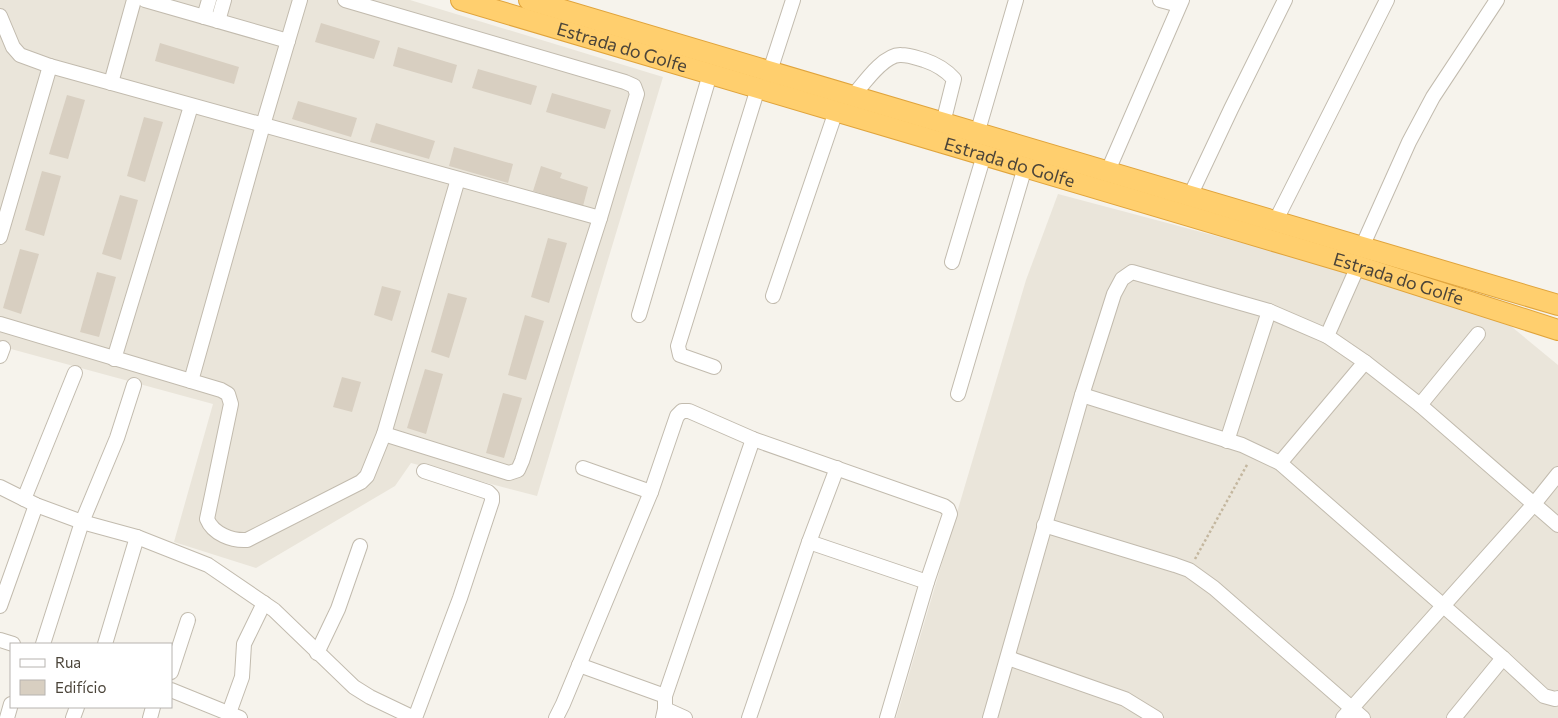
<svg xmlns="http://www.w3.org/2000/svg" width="1558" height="718" viewBox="0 0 1558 718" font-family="Commissioner,sans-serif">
<rect width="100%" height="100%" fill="#f6f3ec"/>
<g fill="#eae5da">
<path d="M0,0h410l253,77 -126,419 -126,-33 -16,23 -139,82 -82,-26 39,-138 -213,-58z"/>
<path d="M1058,194l268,71 175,53 57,47v353h-662l130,-438z"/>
</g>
<g fill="#d8cfc1">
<path d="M321,23l59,18 -6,18 -59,-17z"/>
<path d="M160,43l79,24 -5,17 -79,-23z"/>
<path d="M398,47l59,18 -5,18 -59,-17z"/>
<path d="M478,69l59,17 -6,19 -59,-17z"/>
<path d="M552,93l59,17 -6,19 -59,-17z"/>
<path d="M67,95l18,5 -17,59 -19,-5z"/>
<path d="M298,101l59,17 -6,19 -59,-18z"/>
<path d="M144,117l19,5 -18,60 -18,-6z"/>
<path d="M376,123l59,18 -6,18 -59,-17z"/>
<path d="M454,147l59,17 -5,19 -59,-17z"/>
<path d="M541,166l21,7 -2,5 28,9 -5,19 -50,-15z"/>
<path d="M42,171l19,5 -17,60 -19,-6z"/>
<path d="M120,195l18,5 -17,60 -19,-6z"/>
<path d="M548,238l19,5 -18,60 -18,-6z"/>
<path d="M20,249l19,5 -18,60 -18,-6z"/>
<path d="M97,272l19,5 -17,60 -19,-5z"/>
<path d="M382,286l19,5 -9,30 -18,-6z"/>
<path d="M448,293l19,5 -18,60 -18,-6z"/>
<path d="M525,315l19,6 -18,59 -18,-5z"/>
<path d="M425,369l18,5 -17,60 -19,-6z"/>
<path d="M342,377l19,5 -9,30 -19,-5z"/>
<path d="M503,393l19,5 -18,60 -18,-5z"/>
</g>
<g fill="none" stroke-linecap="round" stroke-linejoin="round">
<g stroke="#c2bbae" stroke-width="16">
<g id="minor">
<path d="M145,0l143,41"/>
<path d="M345,0l280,82 9,4 3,8 -37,124 -78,243 -4,9 -9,3 -125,-39"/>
<path d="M1160,0l19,5"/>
<path d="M0,16l13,31 7,8 30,11 550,152"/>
<path d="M204,17l5,-17"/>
<path d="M218,21l6,-21"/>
<path d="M770,71l23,-71"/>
<path d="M111,83l23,-83"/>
<path d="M854,95c10,-12 30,-41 47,-40 8,0 16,3 23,5 12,4 22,10 30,19l-11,44"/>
<path d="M977,134l39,-134"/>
<path d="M1107,173l75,-173"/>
<path d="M1190,196l41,-87 54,-109"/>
<path d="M1275,222l112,-222"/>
<path d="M0,237l50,-171"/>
<path d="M1362,247l47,-105 24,-45 64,-97"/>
<path d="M952,262l32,-107"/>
<path d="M773,296l63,-185"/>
<path d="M639,315l71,-241"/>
<path d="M0,324l221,66 7,4 3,10 -24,115c6,15 25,22 40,21l114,-58 6,-6 17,-42 74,-255"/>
<path d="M1327,336l31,-70"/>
<path d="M0,356l3,-8"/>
<path d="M114,359l77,-253"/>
<path d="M714,367l-34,-12 -2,-9 80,-258"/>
<path d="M191,381l72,-256 37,-125"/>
<path d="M958,394l67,-227"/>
<path d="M1082,395l160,50 38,18 223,195 41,38 11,3 3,-1"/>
<path d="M1420,405l58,-71"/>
<path d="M1227,441l42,-130"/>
<path d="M1280,463l85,-101"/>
<path d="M583,468l68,24"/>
<path d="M0,487l36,18 46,17 55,15 71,28 66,45 80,77 16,10 44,21"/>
<path d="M24,499l51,-126"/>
<path d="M1044,525l131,40 14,5 25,18 149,130"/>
<path d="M809,542l118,40"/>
<path d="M0,606l36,-101"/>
<path d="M0,640l13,4"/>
<path d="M43,644l39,-122 35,-84 17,-53"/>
<path d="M105,644l32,-107"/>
<path d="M317,653l21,-44 22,-63"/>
<path d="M1008,658l117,41 31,19"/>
<path d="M579,665l86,31"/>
<path d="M171,672l17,-52"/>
<path d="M171,690l69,28"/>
<path d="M665,709l20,9"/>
<path d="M229,713l13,-36 2,-33 20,-41"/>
<path d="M7,718l4,-14"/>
<path d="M73,718l4,-11"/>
<path d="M150,718l3,-11"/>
<path d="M415,718l45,-120 32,-97v-5l-4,-4 -64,-21"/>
<path d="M556,718l7,-14 88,-212 26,-76 5,-5h7l64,28 191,67 4,3 2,5 -23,68 -40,136"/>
<path d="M663,718l2,-9v-13l88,-257"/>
<path d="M749,718l60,-176 28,-74"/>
<path d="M990,718l92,-323 32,-101 8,-15 10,-7 137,39 58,25 38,26 55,43 138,120"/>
<path d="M1343,718l191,-214 24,-30"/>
<path d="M1454,718l49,-60"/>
</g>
</g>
<g stroke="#e0a43c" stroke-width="22">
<g id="highway">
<path id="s1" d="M461,0l897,266 200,64"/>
<path d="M529,0l1029,305"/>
</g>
</g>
<path stroke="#c4b79f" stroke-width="2.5" stroke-dasharray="2.5 2.5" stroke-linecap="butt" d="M1195,559l53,-96"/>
<use href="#minor" stroke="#fff" stroke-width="14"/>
<use href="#highway" stroke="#ffcf6e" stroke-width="20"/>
</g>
<g text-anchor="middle" stroke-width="5" stroke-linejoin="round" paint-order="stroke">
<g font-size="18" fill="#4b4439" stroke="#fff">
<text dy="6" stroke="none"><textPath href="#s1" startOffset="168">Estrada do Golfe</textPath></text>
<text dy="6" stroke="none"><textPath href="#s1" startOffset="572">Estrada do Golfe</textPath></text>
<text dy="6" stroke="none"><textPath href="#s1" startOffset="978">Estrada do Golfe</textPath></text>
</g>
</g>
<rect x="10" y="643" width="162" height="65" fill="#ffffff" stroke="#b7b4b0"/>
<rect x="20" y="659" width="25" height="8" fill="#ffffff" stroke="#b7b4b0"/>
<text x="55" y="668" font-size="15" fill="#4b4439">Rua</text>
<rect x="20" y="680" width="25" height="15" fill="#d8cfc1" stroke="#b7b4b0"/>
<text x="55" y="693" font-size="15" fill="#4b4439">Edifício</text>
</svg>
